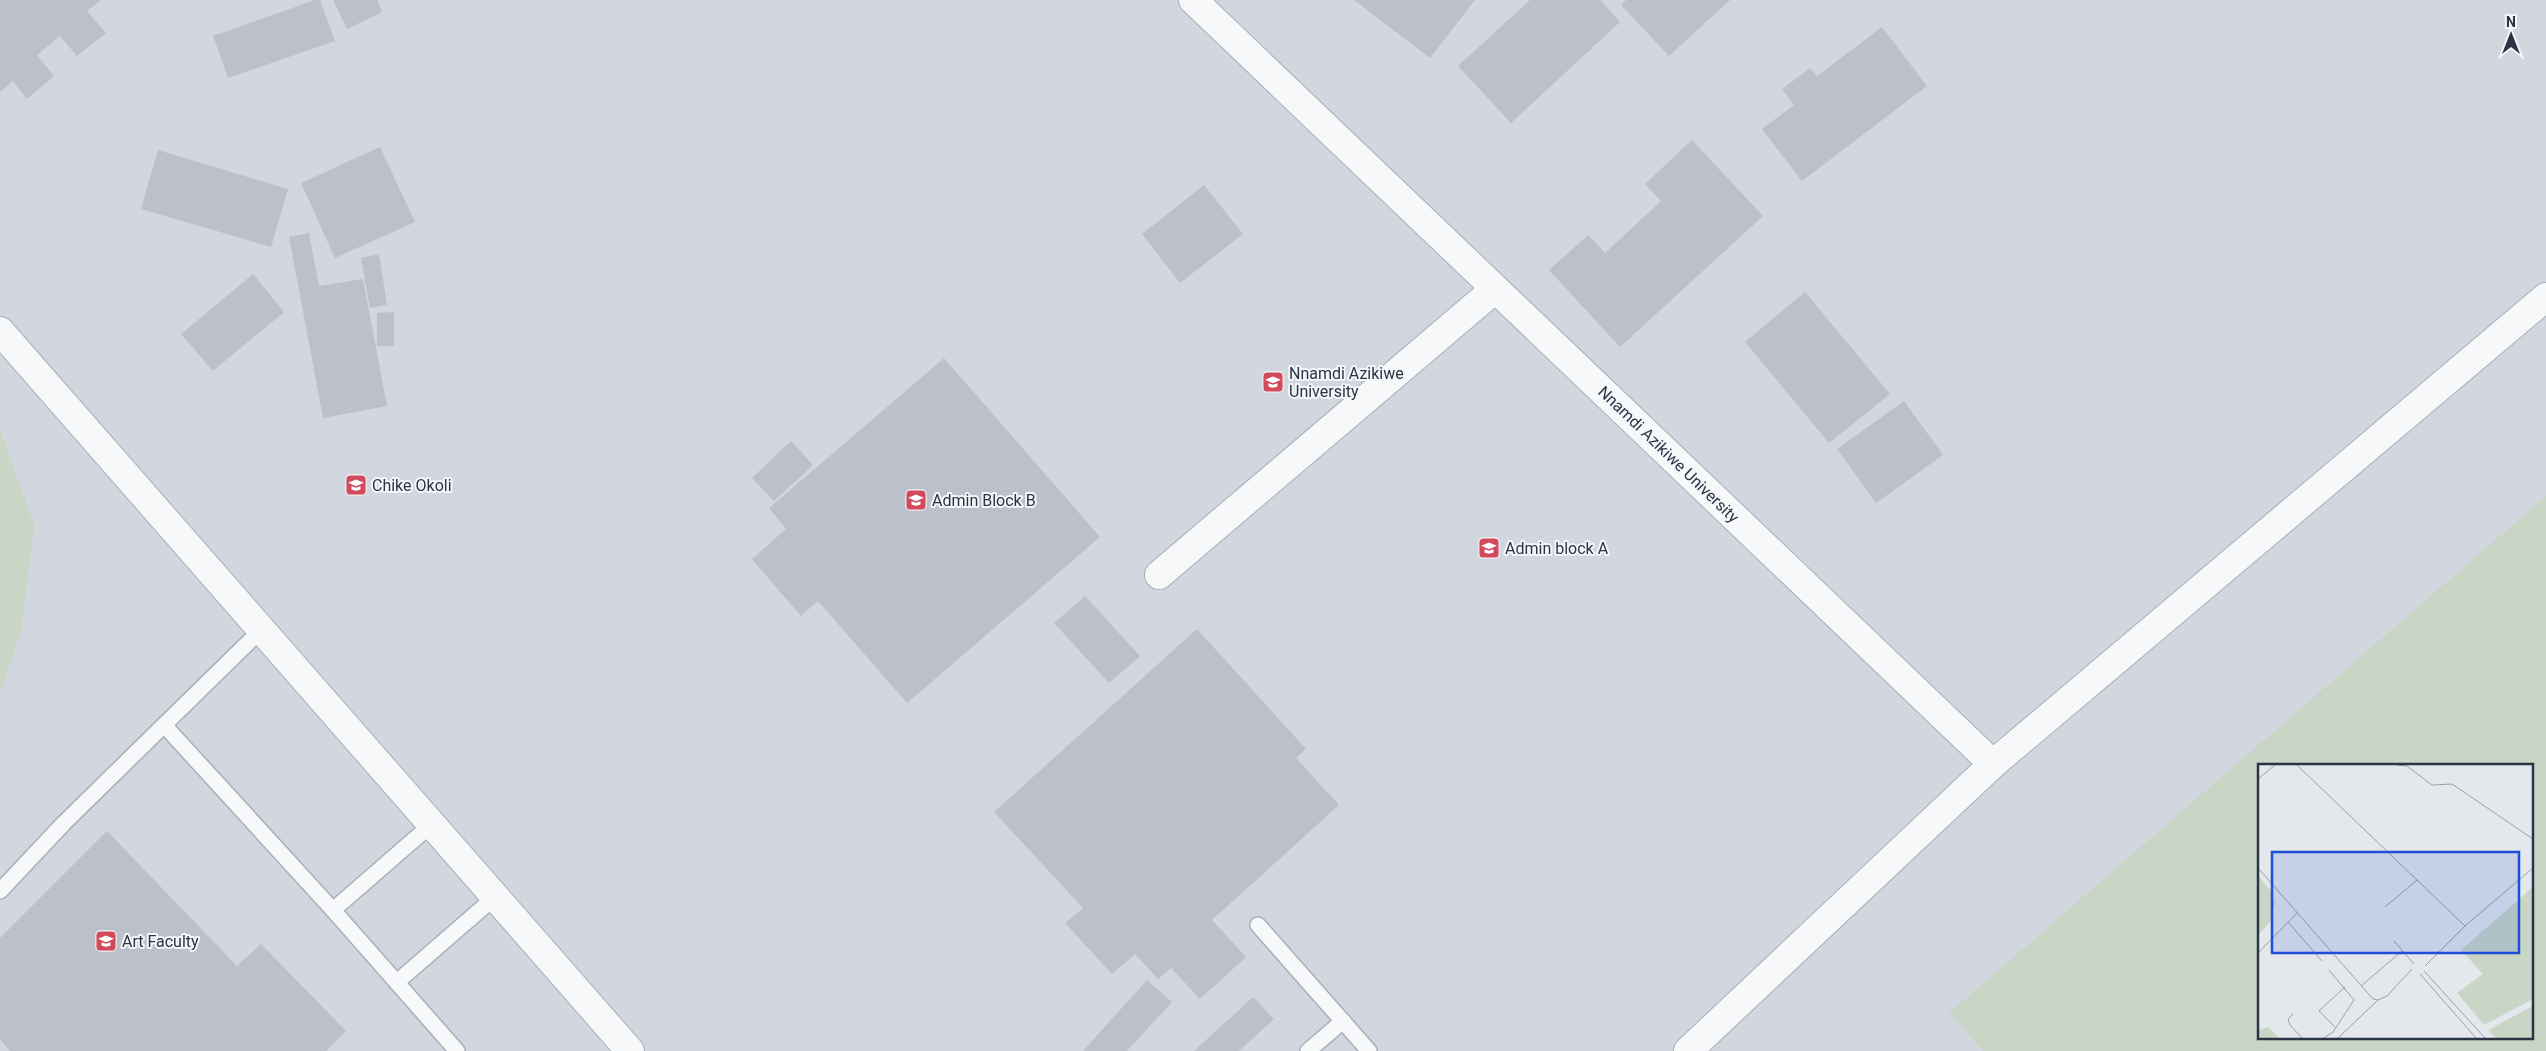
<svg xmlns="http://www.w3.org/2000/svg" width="2546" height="1051" viewBox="0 0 2546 1051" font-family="Roboto,sans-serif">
<rect width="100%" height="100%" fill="#e4e7ec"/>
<path fill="#d2d6de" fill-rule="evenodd" d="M0,0h2546v1051h-2546zM2260,765h272v272h-272z"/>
<g fill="#c9d6c5" fill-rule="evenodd">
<path d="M0,429l34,96 -13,106 -21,63z"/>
<path d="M2546,496v555h-563l-34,-38zM2260,765h272v272h-272z"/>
</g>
<g fill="#bbc0ca">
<path d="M0,0h101l-14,11 19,22 -29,23 -17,-20 -23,19 17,21 -27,23 -14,-18 -13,11z"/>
<path d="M315,0h5l15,41 -107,37 -15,-42z"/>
<path d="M333,0h44l5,12 -35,17z"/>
<path d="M1354,0h121l-45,58z"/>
<path d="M1530,0h70l20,22 -109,101 -53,-57z"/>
<path d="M1626,0h104l-61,56 -48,-51z"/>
<path d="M1882,27l45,59 -125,95 -40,-52 32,-24 -12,-16 28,-21 7,8z"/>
<path d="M1692,140l71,76 -143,131 -71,-77 39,-35 17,18 56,-52 -16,-17z"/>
<path d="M380,147l35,75 -80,36 -34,-75z"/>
<path d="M158,150l130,39 -17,58 -130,-38z"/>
<path d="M1204,185l39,49 -63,49 -38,-49z"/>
<path d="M309,233l10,53 44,-7 24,127 -64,12 -34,-181z"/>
<path d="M379,254l8,51 -17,3 -9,-50z"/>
<path d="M253,274l31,38 -71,59 -32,-37z"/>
<path d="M1805,292l85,102 -61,49 -84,-101z"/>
<path d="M394,312v34h-17v-33z"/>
<path d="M944,358l156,179 -193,166 -89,-102 -17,15 -49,-57 34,-30 -17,-21z"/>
<path d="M1904,401l39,54 -67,48 -39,-54z"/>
<path d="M791,441l22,24 -39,36 -22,-23z"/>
<path d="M1085,596l55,60 -31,27 -55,-60z"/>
<path d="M1197,629l109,120 -10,9 43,47 -127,115 34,37 -46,42 -29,-31 -13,11 -23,-25 -23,20 -47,-51 18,-15 -89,-96z"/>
<path d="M107,831l130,135 24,-22 85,87 -20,20h-316l-10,-12v-101z"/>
<path d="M1147,980l25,22 -45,49h-44z"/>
<path d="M1253,997l21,22 -35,32h-45z"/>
</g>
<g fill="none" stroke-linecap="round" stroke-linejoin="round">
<g stroke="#a9aeb7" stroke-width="18">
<g id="service">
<path d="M164,725l169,185 124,141"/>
<path d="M0,891l64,-68 198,-194"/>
<path d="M333,910l99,-86"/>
<path d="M1258,925l111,126"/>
<path d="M397,982l98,-85"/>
<path d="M1308,1051l35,-30"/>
</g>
</g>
<g stroke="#a9aeb7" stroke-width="30">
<g id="minor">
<path d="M1193,0l800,764"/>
<path d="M0,331l630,720"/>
<path d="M1159,575l336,-286"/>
<path d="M1688,1051l305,-287 553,-467"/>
</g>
</g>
<use href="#service" stroke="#f7f8fa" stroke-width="15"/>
<use href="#minor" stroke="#f7f8fa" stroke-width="28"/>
</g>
<defs>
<g id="university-square" transform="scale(1.125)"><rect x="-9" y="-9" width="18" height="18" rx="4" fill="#d1495b" stroke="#f4f6f9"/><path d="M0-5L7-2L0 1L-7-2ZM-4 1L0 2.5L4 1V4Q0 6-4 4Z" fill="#fff"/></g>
</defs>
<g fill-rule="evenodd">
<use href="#university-square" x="1273" y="382"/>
<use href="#university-square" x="356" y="485"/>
<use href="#university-square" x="916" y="500"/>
<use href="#university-square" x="1489" y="548"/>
<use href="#university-square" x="106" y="941"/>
</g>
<g text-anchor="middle" stroke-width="4" stroke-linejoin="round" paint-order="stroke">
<g font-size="16" fill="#2b3445" stroke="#f4f6f9" text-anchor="start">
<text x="1289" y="379">Nnamdi Azikiwe<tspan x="1289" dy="18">University</tspan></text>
<text x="372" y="491">Chike Okoli</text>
<text x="932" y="506">Admin Block B</text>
<text x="1505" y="554">Admin block A</text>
<text x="122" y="947">Art Faculty</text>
</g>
<g font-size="16" fill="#2b3445" stroke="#f4f6f9">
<text transform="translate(1669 454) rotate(44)" y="6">Nnamdi Azikiwe University</text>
</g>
</g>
<g transform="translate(2258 764)">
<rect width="275" height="275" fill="#e4e7ec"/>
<path d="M0,111l13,16 4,11 -4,19 -13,14zM275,123v112l-49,26 -27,-32 26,-19 -22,-24zM275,242v32h-37l-8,-8zM10,263l11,11h-21v-8z" fill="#c9d6c5"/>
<path fill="none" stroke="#9a9fa9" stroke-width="1" d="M39,1l168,161M139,1l10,1 25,19 20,-1 81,55M0,15l17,-14M0,104l115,131 5,1 9,-4 25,-27M127,143l32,-27M30,158l34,39M136,177l20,23M0,189l39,-40M167,202l40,-40 68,-58M166,207l61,67M162,210l56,64M103,222l41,-35M35,250l-5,5 2,6 12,13M77,263l-16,-16 26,-24M66,274l9,-6 21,-32 -25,-30M80,274l40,-38"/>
<path fill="#1d4ed8" fill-opacity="0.15" stroke="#1d4ed8" stroke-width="2.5" d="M14,88h247v101h-247z"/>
<rect width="275" height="275" fill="none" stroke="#2b3445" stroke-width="2.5"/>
</g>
<g transform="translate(2511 35)" stroke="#f4f6f9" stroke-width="4" paint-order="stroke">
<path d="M0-4L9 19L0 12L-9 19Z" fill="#2b3445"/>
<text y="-8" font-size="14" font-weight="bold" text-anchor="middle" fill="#2b3445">N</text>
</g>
</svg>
